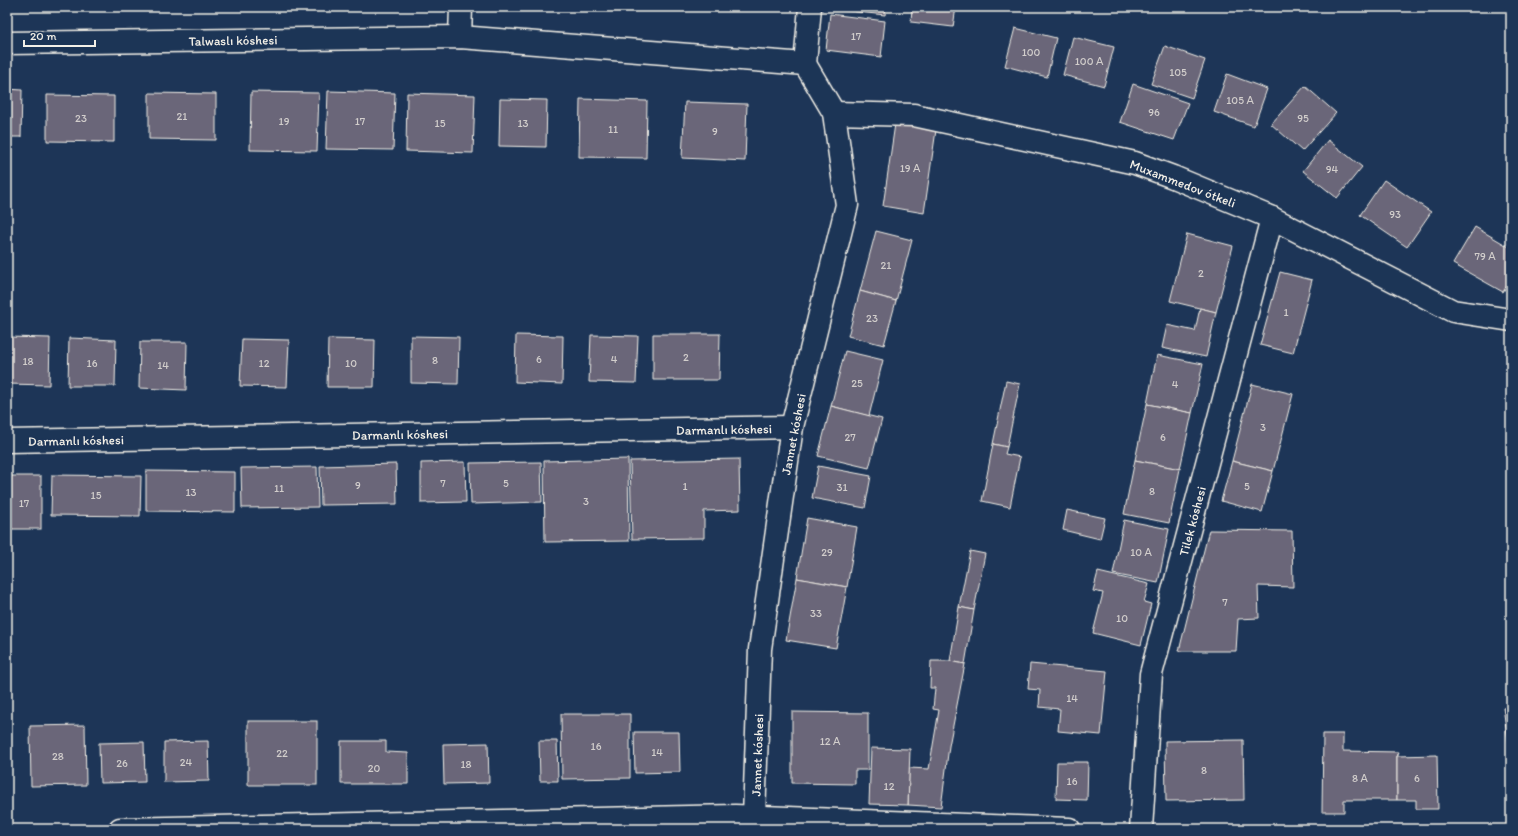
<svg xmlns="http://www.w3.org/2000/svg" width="1518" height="836" viewBox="0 0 1518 836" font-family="Itim,sans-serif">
<rect width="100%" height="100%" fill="#1d3557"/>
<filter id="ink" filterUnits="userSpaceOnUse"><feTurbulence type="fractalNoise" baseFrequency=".025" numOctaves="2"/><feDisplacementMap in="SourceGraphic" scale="8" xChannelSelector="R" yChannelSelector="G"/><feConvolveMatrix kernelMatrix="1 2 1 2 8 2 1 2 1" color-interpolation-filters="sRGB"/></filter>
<g filter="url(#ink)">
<g fill="#6b6679" stroke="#f4f1e8">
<path d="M831,7h55l-1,8 -54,-6z"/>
<path d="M912,7h44l-3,20 -42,-5z"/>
<path d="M830,14l55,7 -4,36 -55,-7z"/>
<path d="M1015,28l41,10 -9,39 -42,-11z"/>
<path d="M1073,37l41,10 -10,39 -41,-11z"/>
<path d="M1165,46l40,14 -13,38 -41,-14z"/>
<path d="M1227,74l40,15 -13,37 -40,-14z"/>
<path d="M1133,84l55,19 -14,37 -54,-18z"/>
<path d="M1305,86l31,27 -34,38 -31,-27z"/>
<path d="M7,89l15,1 -1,47h-14z"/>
<path d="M328,91l67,2 -2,57 -67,-1z"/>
<path d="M251,92l68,1 -2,58 -67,-1z"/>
<path d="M149,93l67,1v46l-67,-1z"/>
<path d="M407,93l68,2 -2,58 -67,-2z"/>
<path d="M47,95l67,1v46l-67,-1z"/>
<path d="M500,99l47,1 -1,47 -47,-1z"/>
<path d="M580,99l67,2 -1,57 -67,-1z"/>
<path d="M685,102l62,2 -2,57 -63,-3z"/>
<path d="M895,124l41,6 -12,83 -41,-7z"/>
<path d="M1328,140l34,27 -25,31 -34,-27z"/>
<path d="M1384,180l47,32 -24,35 -47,-32z"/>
<path d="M1475,227l36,21v31l-8,13 -50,-28z"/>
<path d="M876,231l36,9 -16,61 -36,-10z"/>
<path d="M1187,234l46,12 -17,66 -46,-11z"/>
<path d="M1280,272l32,8 -19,73 -33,-8z"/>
<path d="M860,291l36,10 -12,44 -36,-9z"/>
<path d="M1200,308l16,4 -10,45 -44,-9 5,-23 28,6z"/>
<path d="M653,334h67l-1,46h-66z"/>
<path d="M516,335l47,1 -1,48 -47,-2z"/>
<path d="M591,335l47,1 -2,47 -47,-1z"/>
<path d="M411,336l48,1 -1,47 -47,-1z"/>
<path d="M7,337l43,1 -1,47 -42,-1z"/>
<path d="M69,338l47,2 -1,46h-47z"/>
<path d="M242,339l47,1 -2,47 -47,-1z"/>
<path d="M328,339l47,1 -1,47h-47z"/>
<path d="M140,342h47l-1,48 -47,-2z"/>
<path d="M845,351l38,9 -14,56 -38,-10z"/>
<path d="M1157,355l46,9 -11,49 -45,-9z"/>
<path d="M1006,381l14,3 -13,63 -14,-3z"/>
<path d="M1252,384l41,10 -20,77 -41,-10z"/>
<path d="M1147,404l45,9 -12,56 -45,-9z"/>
<path d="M831,406l51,13 -13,49 -51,-12z"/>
<path d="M993,444l14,3 -2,7 15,3 -10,50 -28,-6z"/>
<path d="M628,459l1,82 -84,1 -1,-81z"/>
<path d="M739,459l1,51 -36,1v27l-72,1 -2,-78z"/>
<path d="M1135,460l45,9 -11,54 -45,-9z"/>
<path d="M1232,461l41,10 -11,41 -41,-11z"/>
<path d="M465,462l1,40 -45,1v-40z"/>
<path d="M541,462l1,40 -71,2 -1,-41z"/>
<path d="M396,464l1,40 -76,1 -1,-39z"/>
<path d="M818,466l53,10 -6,32 -53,-10z"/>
<path d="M317,467l1,40 -76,1 -1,-40z"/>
<path d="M146,471l89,1v40l-89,-1z"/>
<path d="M52,475l89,1 -1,40 -89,-1z"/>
<rect x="7" y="476" width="34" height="53"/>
<path d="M1067,510l38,8 -5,21 -37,-9z"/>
<path d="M807,518l50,9 -10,60 -50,-9z"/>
<path d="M1124,520l45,9 -11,54 -45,-9z"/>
<path d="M1209,530l83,1 1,56 -35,-1 1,32 -21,1 -2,32h-57z"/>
<path d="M970,551l15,3 -11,56 -15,-3z"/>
<path d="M1098,572l51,12 -5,18 7,2 -10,41 -48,-12 10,-40 -10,-2z"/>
<path d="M797,578l50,9 -11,61 -50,-8z"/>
<path d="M959,607l15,3 -9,54 -15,-3z"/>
<path d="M931,661h19l15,3 -16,82 -8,61 -33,-2 1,-37 20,1 10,-59 -6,-1 2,-21h-5z"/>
<path d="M1030,664l77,7 -6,64 -43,-4 2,-22 -21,-2 1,-17 -12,-1z"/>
<path d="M1511,707v52l-8,-51z"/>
<path d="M792,712l76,1v57h-13v14l-63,-1z"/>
<path d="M561,714h69v64l-68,1z"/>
<rect x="248" y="721" width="69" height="64"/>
<path d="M85,725l1,60 -55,1 -1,-60z"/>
<path d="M634,732h45l1,40 -45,1z"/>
<path d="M1323,734h20v17l56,1 -2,4v44h-53v12h-22z"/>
<path d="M1243,740l1,60 -78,1 -1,-60z"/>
<path d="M208,741l1,40 -45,1v-40z"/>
<path d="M341,741h45v11l22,1v31h-67z"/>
<path d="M539,741h18l1,40h-18z"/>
<path d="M144,742l1,40 -45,1 -1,-40z"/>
<path d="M488,743l1,40 -45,1 -1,-40z"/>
<path d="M871,748l39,1 -2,56 -39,-1z"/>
<path d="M1437,755l1,54h-22v-9h-19v-44z"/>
<path d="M1057,762h31l-1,38 -31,-1z"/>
</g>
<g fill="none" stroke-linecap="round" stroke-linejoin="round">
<g stroke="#f4f1e8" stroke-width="25">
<g id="street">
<path d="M460,37l1,-30"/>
<path d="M7,43l453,-6 345,27"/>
<path d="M805,64l5,-57"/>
<path d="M834,113l80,2 221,48 38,14 99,41 181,93 58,9"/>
<path d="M7,441l785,-14"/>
<path d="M754,817l6,-168 32,-222 55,-222 -13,-92 -29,-49"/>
<path d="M120,829l615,-13 334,13"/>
<path d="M1141,829l10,-155 121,-456"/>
</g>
</g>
<use href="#street" stroke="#1d3557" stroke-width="22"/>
</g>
</g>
<g text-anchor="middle" stroke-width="3.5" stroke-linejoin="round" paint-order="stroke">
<g font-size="11" fill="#d2cecc">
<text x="856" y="40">17</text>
<text x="1031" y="56">100</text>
<text x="1089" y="65">100 А</text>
<text x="1178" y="76">105</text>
<text x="1240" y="104">105 А</text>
<text x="1154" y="116">96</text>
<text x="182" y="120">21</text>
<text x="81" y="122">23</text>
<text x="1303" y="122">95</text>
<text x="284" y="125">19</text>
<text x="360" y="125">17</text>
<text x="440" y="127">15</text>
<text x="523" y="127">13</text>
<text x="613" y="133">11</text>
<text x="715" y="135">9</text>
<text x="910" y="172">19 А</text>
<text x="1332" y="173">94</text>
<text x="1395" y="218">93</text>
<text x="1485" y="260">79 А</text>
<text x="886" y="269">21</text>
<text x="1201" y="277">2</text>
<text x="1286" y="316">1</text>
<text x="872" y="322">23</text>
<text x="686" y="361">2</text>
<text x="539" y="363">6</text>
<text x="614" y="363">4</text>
<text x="435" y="364">8</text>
<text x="28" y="365">18</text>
<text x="92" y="367">16</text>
<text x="264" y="367">12</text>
<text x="351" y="367">10</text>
<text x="163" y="369">14</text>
<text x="857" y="387">25</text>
<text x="1175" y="388">4</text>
<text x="1263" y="431">3</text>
<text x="850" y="441">27</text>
<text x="1163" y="441">6</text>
<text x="443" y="487">7</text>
<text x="506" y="487">5</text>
<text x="358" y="489">9</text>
<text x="685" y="490">1</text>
<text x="1247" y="490">5</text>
<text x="842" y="491">31</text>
<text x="279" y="492">11</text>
<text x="1152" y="495">8</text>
<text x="191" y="496">13</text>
<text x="96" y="499">15</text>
<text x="586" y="505">3</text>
<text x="24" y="507">17</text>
<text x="827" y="556">29</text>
<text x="1141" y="556">10 А</text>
<text x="1225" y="606">7</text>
<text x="816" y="617">33</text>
<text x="1122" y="622">10</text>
<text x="1072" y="702">14</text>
<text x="830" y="745">12 А</text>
<text x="596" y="750">16</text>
<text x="657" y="756">14</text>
<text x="282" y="757">22</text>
<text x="58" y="760">28</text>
<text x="186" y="766">24</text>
<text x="122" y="767">26</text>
<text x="466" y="768">18</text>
<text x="374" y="772">20</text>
<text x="1204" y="774">8</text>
<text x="1360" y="782">8 А</text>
<text x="1417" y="782">6</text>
<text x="1072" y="785">16</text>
<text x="889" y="790">12</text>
</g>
<g font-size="13" fill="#f4f1e8" stroke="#1d3557">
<text transform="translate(233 40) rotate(-1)" y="5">Talwaslı kóshesi</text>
<text transform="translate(1183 183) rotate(21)" y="5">Muxammedov ótkeli</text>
<text transform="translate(724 429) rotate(-1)" y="5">Darmanlı kóshesi</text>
<text transform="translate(400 434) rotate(-1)" y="5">Darmanlı kóshesi</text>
<text transform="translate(793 434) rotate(-79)" y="5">Jannet kóshesi</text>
<text transform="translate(76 440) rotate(-1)" y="5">Darmanlı kóshesi</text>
<text transform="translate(1192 521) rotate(-75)" y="5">Tilek kóshesi</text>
<text transform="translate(757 755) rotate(-88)" y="5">Jannet kóshesi</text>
</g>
</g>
<rect width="1518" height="836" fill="none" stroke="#1d3557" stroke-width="24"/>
<rect x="12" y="12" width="1494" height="812" fill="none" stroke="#f4f1e8" stroke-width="1.5" filter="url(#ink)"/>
<path d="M24 40v6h71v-6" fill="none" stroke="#f4f1e8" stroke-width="2"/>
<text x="30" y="40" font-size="12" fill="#f4f1e8" stroke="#1d3557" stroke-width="3" paint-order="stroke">20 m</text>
</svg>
